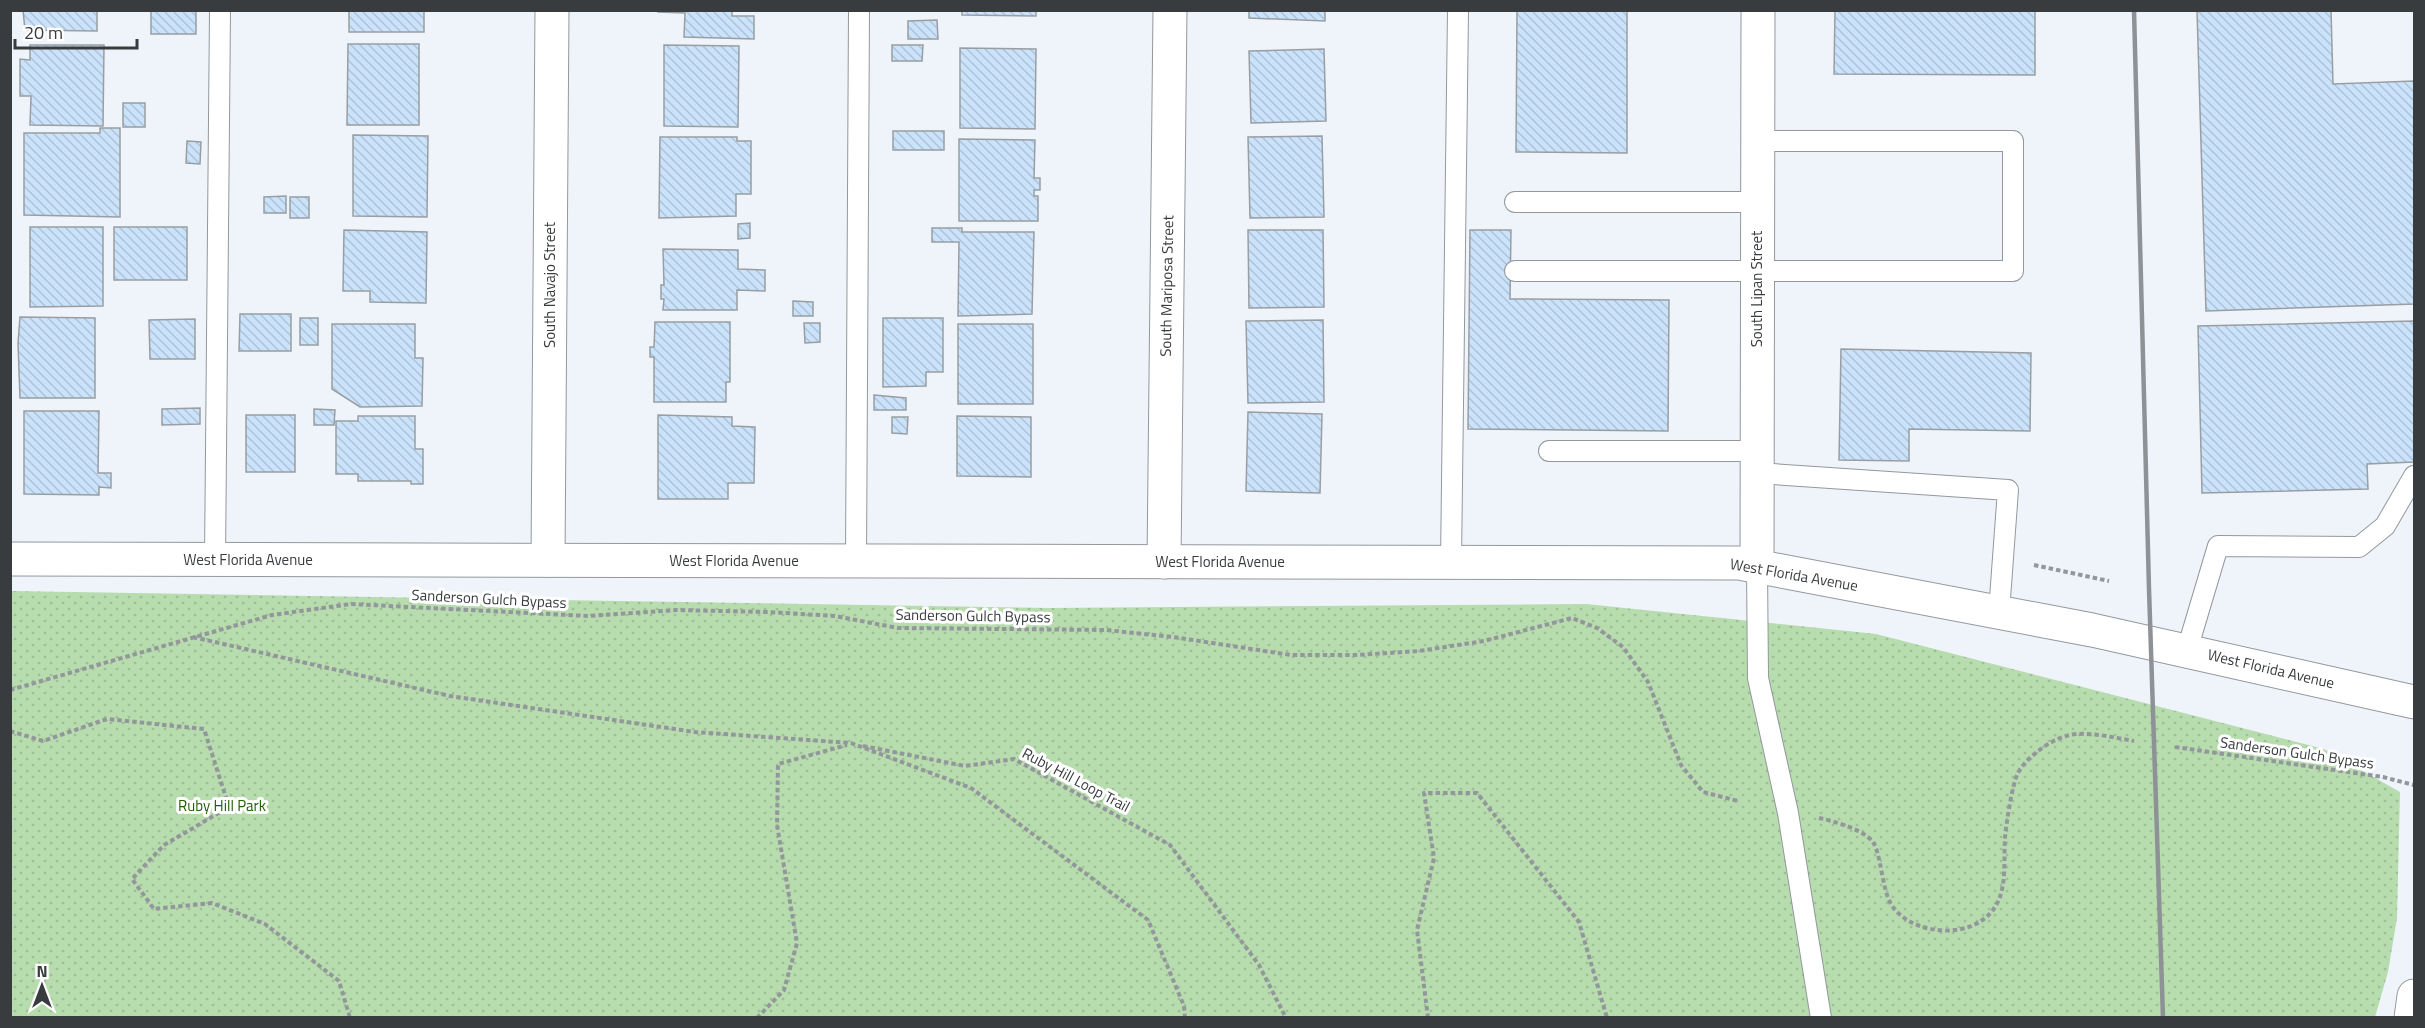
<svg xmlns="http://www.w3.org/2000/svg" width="2425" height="1028" viewBox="0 0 2425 1028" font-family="'Titillium Web',sans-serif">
<defs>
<pattern id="park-dots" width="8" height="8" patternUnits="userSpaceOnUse" patternTransform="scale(1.5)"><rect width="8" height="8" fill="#b7dcae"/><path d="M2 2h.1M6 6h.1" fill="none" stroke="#9ebe97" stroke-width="1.8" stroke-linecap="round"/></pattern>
<pattern id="building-back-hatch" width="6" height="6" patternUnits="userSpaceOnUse" patternTransform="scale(1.5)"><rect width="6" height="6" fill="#cae2fa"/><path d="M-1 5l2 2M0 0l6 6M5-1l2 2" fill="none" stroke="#aec3d7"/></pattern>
</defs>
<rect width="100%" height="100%" fill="#eff4fa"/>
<path fill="url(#park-dots)" d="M11,591l1038,17 537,-4 290,30 448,115 76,43 -3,126 -9,54 -13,45 -2364,1z"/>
<g fill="url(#building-back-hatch)" stroke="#989ea3" stroke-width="1.5">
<path d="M23,10h74v21l-72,-1z"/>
<rect x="151" y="10" width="45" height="24"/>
<rect x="349" y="10" width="75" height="22"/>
<path d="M658,10h74v6h22v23l-70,-2 1,-24 -27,-1z"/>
<path d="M962,10h74v6l-74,-1z"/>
<path d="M1249,10h76v11l-76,-3z"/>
<path d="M1517,10h110v143l-111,-1z"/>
<path d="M1835,10h200v65l-201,-1z"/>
<path d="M2197,10h134l2,74 81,-3v223l-208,7z"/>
<path d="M937,20l1,19h-30v-18z"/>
<path d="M348,44h71v81h-72z"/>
<path d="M30,45h74l-1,81 -73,-1 1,-29h-11v-37l10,1z"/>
<path d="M664,45l75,1 -1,81 -74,-1z"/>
<path d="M892,45h31l-1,16h-30z"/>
<path d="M960,48l76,1 -1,80 -75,-1z"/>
<path d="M1324,49l2,72 -75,2 -2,-72z"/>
<rect x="123" y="103" width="22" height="24"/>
<path d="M100,128h20v89l-96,-2v-82h76z"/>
<rect x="893" y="131" width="51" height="19"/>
<path d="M353,135l75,1 -1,81 -74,-1z"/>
<path d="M1322,136l2,81 -74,1 -2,-81z"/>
<path d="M660,137h77v4h14v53h-15v22l-77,2z"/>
<path d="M959,139l76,1 -1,38h6v12h-6v6h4v25h-79z"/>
<path d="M187,141l14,1 -1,22 -14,-1z"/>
<path d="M286,196v17h-22v-16z"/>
<rect x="290" y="197" width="19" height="21"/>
<path d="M750,223v15l-12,1v-15z"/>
<path d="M30,227h73v79l-73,1z"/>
<rect x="114" y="227" width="73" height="53"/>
<path d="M932,228h30v4h72l-2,82 -74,2 1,-74h-27z"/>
<path d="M344,230l83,2 -1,71 -56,-1v-11h-27z"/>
<path d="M1248,230h75l1,77 -75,1z"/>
<path d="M1470,230h41l-1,69 159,1 -1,131 -200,-2z"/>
<path d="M663,249l75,1v19l27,1v21l-28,-1v20h-74l1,-11h-3v-14h3z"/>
<path d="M793,301l20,1v14h-20z"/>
<path d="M240,314h51v37h-52z"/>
<path d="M20,317l75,1v80h-75l-2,-55z"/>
<rect x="300" y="318" width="18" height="27"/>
<path d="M883,318h60v54h-17v14l-43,1z"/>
<path d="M195,319v40h-45l-1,-39z"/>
<path d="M1323,320l1,82 -76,1 -2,-82z"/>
<path d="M2414,321v141l-47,2 1,25 -166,4 -4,-167z"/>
<path d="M655,322h75v60h-4v20h-72v-45h-4v-10h4z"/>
<path d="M804,323h16v19l-15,1z"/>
<path d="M332,324h83v34h8l-1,48 -62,1 -28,-18z"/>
<rect x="958" y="324" width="75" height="80"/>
<path d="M1841,349l190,4 -1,78 -121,-2v32l-70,-1z"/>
<path d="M874,395l32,3v12h-32z"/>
<path d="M200,408v16l-38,1v-16z"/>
<path d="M314,409l21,1 -1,15h-20z"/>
<path d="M24,411h75l-1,62h13v15l-12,-1v8l-75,-1z"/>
<path d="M1248,412l74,2 -2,79 -74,-2z"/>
<rect x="246" y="415" width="49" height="57"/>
<path d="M658,415l74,2v9l23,1 -1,56h-26v16h-70z"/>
<path d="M358,416h57v33h8v35h-12v-3h-53v-7h-22v-53h22z"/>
<path d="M957,416l74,1v60l-74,-1z"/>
<path d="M892,417h16l-1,17 -15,-1z"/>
</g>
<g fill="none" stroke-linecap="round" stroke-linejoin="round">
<g stroke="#93989d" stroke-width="22">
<g id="service">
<path d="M1515,202h242"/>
<path d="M1515,271h498v-130h-256"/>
<path d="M1549,451h208"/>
<path d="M1757,473l251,17 -9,122"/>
<path d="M215,560l5,-550"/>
<path d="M856,561l3,-551"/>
<path d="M1451,562l7,-552"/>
<path d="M1757,568l1,110 30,135 33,205"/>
<path d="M2187,650l31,-104 141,1 26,-21 29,-50"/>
</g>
</g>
<g stroke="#93989d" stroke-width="35">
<g id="minor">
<path d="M548,560l4,-550"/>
<path d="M1164,562l6,-552"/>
</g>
</g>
<g stroke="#93989d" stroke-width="35">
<g id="tertiary">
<path d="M10,559l1729,4 353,67 322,72"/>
<path d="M1757,568l1,-558"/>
<path d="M2411,1018l3,-22"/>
</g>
</g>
<g stroke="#93979b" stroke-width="4" stroke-dasharray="4.5 3" stroke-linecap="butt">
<path d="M2034,565l75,16"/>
<path d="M193,637l257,59 245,36 156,11 120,45 177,132 36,86 1,12"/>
<path d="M10,690l262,-75 79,-11 237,12 88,-6 92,2 67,4 63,12 208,2 67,7 118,18h67l61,-4 65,-10 88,-23 25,10 26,19 25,35 33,83 22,27 35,9"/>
<path d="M10,731l33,10 64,-22 97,10 25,78 -65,38 -32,34 22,30 58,-6 53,21 74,57 11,37"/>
<path d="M863,746l102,20 49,-7 156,86 89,120 27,53"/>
<path d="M2175,747l208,30 31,8"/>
<path d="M1819,818c15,3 45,12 54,24 8,12 9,47 18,62 17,28 65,34 90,17 29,-19 22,-54 24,-83 1,-13 7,-52 12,-63 7,-16 33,-35 49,-39 20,-6 48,2 68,5"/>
<path d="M757,1018l27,-28 13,-47 -20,-118 1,-61 69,-19"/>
<path d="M1428,1018l-11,-88 17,-72 -10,-65h53l102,129 28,96"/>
</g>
<use href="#service" stroke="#fff" stroke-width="20"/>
<use href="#minor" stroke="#fff" stroke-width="33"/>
<use href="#tertiary" stroke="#fff" stroke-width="33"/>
<path stroke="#8e9296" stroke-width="4.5" d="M2134,10l15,579 14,429"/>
</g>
<g text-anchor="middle" stroke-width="6" stroke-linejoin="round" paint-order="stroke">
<g font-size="15" fill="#393c3e" stroke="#fff">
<text transform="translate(550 285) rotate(-90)" y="5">South Navajo Street</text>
<text transform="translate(1167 286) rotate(-89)" y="5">South Mariposa Street</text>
<text transform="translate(1757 289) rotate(-90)" y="5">South Lipan Street</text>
<text x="248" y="565">West Florida Avenue</text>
<text x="734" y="566">West Florida Avenue</text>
<text x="1220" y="567">West Florida Avenue</text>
<text transform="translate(1794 575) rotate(10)" y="5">West Florida Avenue</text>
<text transform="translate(489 599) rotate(3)" y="5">Sanderson Gulch Bypass</text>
<text transform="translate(973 616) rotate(1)" y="5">Sanderson Gulch Bypass</text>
<text transform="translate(2271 669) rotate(13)" y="5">West Florida Avenue</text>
<text transform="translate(2297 753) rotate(8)" y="5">Sanderson Gulch Bypass</text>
<text transform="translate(1076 780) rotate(28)" y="5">Ruby Hill Loop Trail</text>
</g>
<g font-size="15" fill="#1f5f02" stroke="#fff">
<text x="222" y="811">Ruby Hill Park</text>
</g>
</g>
<rect width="2425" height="1028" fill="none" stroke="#393c3e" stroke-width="24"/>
<g transform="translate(42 986)" stroke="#ffffff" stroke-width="4.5" paint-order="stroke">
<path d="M0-4.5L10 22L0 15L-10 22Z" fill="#393c3e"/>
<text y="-9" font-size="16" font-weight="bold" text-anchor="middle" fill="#393c3e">N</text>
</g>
<path d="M15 39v9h122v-9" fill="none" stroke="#393c3e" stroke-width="3"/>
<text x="24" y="39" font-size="18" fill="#393c3e" stroke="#ffffff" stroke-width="4.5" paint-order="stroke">20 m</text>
</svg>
